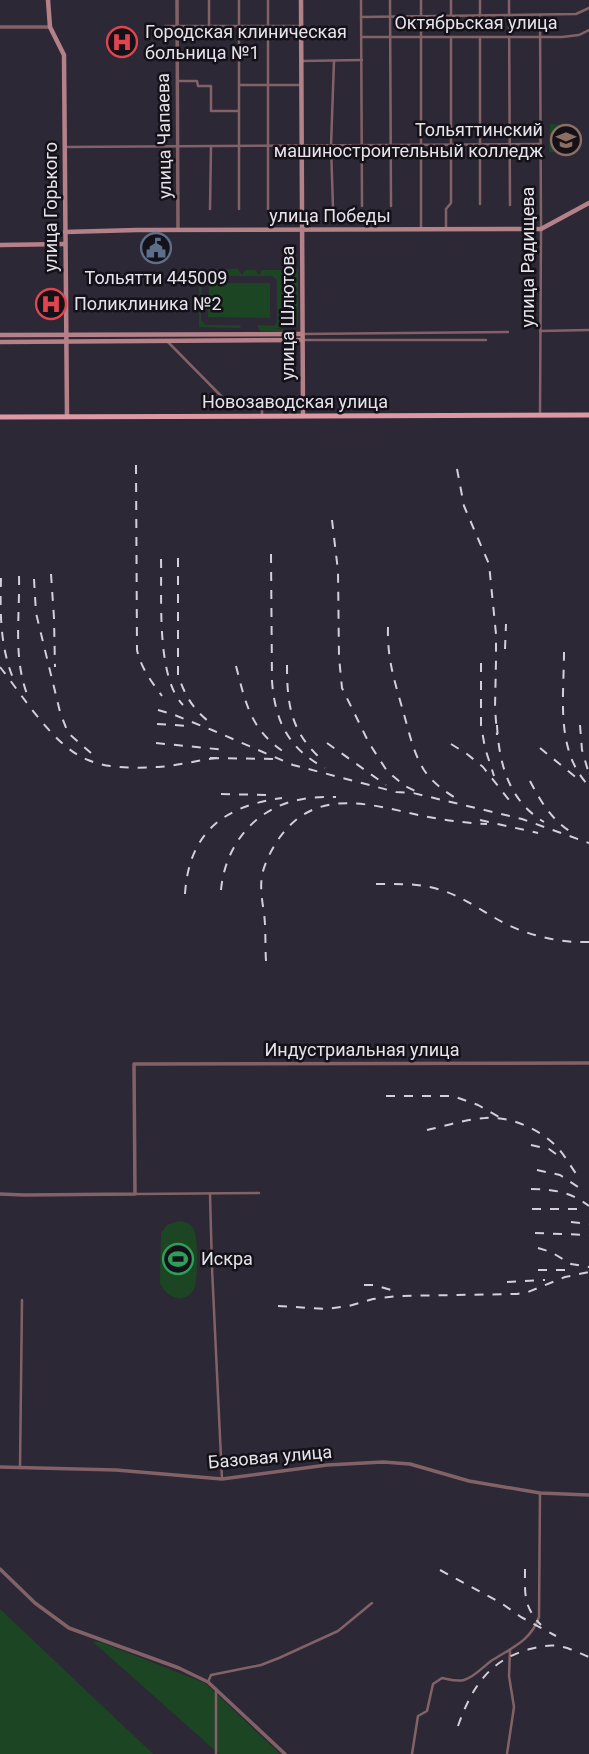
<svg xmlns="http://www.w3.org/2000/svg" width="589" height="1754" viewBox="0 0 589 1754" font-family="Roboto,sans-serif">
<rect width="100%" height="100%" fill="#2c2835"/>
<g fill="#1c4623">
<path d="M550,124l14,1 -1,28 -14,-1z"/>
<path d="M211,269h27l4,6 3,-5h10l4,5 3,-5h21v58l-11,1h11v2h-23l-3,-6 17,1 3,-4v-42l-5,-4h-69l-1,3 -1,41 5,5h35l-1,3 -41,-1v-48l3,-5z"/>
<path d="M288,269h10v57h-9z"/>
<path d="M209,283h61v35l-62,-1z"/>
<path d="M179,1221c6,1 11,2 14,7 6,8 5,52 1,61 -9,16 -28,9 -34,-6l1,-50 6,-8z"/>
<path d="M0,1609l153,145h-153z"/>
<path d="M93,1642h7l105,41 75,71h-61z"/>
</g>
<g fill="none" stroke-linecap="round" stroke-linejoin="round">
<g stroke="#836267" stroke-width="2.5">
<path d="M361,0l1,206"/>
<path d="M390,0l1,206"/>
<path d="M451,0v16"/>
<path d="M509,0l1,205"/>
<path d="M480,16v-16"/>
<path d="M361,17l215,-3 13,-6"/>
<path d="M165,26h136"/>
<path d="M209,26v-26"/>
<path d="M362,37h200l17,-2 10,-5"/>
<path d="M480,37v167"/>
<path d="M302,61l60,-1"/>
<path d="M177,81h20l1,5h13v25h27"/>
<path d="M239,85h62"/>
<path d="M64,147l476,-3"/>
<path d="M333,208l-2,-62 3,-85"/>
<path d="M210,209l1,-63"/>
<path d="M239,209v-209"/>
<path d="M268,209v-209"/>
<path d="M421,228v-228"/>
<path d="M446,228v-19l5,-6v-166"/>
<path d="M540,331l49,-1"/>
<path d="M302,334l206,-2"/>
<path d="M302,340h184"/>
<path d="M167,341l62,63 33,-1v12"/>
<path d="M540,416l1,-187 -1,-214"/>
<path d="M136,1194l123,-1"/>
<path d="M210,1194l2,74 10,211"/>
<path d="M20,1467l2,-167"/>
<path d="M208,1682l3,-7 50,-10 18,-7 59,-27 34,-28"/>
<path d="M216,1754v-65"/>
<path d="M412,1754l6,-38 9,-5 6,-27 9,-6c6,1 15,4 22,2 10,-3 19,-13 27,-19 20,-13 40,-20 48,-44l1,-124"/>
<path d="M507,1754l7,-47 -5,-31 1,-26"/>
</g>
<g stroke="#836267" stroke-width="3.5">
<path d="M177,0l1,230"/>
<path d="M0,27h50"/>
<path d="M0,1194l24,1 111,-1 -1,-130 455,-1"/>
<path d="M0,1467l116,3 106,9 105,-14 56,-3 27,2 59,17 71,12 49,2"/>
<path d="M0,1569l35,34 34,25 110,40 29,14 77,72"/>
</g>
<g stroke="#b58189" stroke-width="4.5">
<path d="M48,0l2,27 14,28 3,362"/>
<path d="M301,0l2,416"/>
<path d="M65,232l72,-2 404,-1 48,-26"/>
<path d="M0,245l65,-1"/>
<path d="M0,335l302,-1"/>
<path d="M0,342l302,-2"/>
</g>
<path stroke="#db99a4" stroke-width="5" d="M0,417l589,-2"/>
<g stroke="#d3d0da" stroke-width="2" stroke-dasharray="9 9" stroke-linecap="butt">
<path d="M136,465l1,185c4,18 14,31 25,46"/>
<path d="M457,469l7,37 25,58 7,70v27l-1,47 2,27"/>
<path d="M332,520l6,51 1,86 3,31 27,55 18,28 18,15 10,5"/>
<path d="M271,554l1,127c3,41 17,68 53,87"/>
<path d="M178,558v117c7,21 16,36 34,49"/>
<path d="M161,559c1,39 -5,118 22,146"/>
<path d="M51,574l3,44 1,49"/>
<path d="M19,576c1,39 -6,81 8,118"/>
<path d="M1,578c-1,34 -1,68 12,100"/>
<path d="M34,579l2,34 24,99 8,21 23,20"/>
<path d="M388,627c-1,35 8,58 17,91 5,18 9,36 19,52 8,12 20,21 33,29"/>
<path d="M505,649l1,-25"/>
<path d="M564,652c0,45 -9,99 25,134"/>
<path d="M481,663v62l4,23 9,28"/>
<path d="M287,665c0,37 3,65 32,92"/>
<path d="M236,666c10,39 15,65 51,88"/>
<path d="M0,667c23,29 54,80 88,93 21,9 48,8 70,7 20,-1 39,-7 59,-9"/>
<path d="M158,710l14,4 40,16 81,35 103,27 17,1 109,26 67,24"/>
<path d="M157,724l32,2"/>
<path d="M497,725c2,39 12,76 47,97"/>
<path d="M580,725l2,25 7,24"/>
<path d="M156,743l70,7"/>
<path d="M327,743l59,42"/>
<path d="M451,744l16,10 16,13 30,38"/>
<path d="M540,748l38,31"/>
<path d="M210,758l63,1"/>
<path d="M530,781c11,21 21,38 41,51"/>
<path d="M221,794l45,1"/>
<path d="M480,820l58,13"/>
<path d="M376,884c22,0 43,-1 65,6 23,7 42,22 63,33 26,13 56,20 85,19"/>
<path d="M221,890c4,-44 33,-81 77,-90 13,-3 26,-3 38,-3"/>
<path d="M185,894c4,-62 39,-88 97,-96"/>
<path d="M266,961c-1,-16 0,-32 -2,-48 -2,-13 -4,-25 -2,-38 3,-13 10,-27 18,-38 37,-51 92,-32 143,-21 21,4 42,7 64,8"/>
<path d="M386,1096h67l25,9 21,12"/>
<path d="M427,1130c19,-4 39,-11 58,-12 26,-2 55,11 73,30 8,9 14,21 22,31"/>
<path d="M531,1145l18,4 7,5"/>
<path d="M537,1170l23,5 21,14"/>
<path d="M531,1189c22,0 40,3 58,17"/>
<path d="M532,1209h51"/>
<path d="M571,1222l18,2"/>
<path d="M535,1233l54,2"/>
<path d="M538,1248l13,4 20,12 18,3"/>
<path d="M538,1270h35"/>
<path d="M507,1282l38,-2"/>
<path d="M364,1285h10l24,7"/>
<path d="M278,1306l48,3 23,-3 24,-7 25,-3 119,-2 11,-2 37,-15 24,-5"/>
<path d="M525,1569c0,25 -2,37 16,56"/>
<path d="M440,1570l61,33 20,14 35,19"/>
<path d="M458,1726c14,-39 31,-66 72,-77 11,-3 22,-5 33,-2 9,2 18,7 26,10"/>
</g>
</g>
<defs>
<g id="hospital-ring" transform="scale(1.575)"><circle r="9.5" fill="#141218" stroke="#e0444e" stroke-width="1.5"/><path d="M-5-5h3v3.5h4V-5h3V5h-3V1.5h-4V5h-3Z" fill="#e0444e"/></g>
<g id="university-ring" transform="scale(1.575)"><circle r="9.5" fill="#141218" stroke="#8d6e63" stroke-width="1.5"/><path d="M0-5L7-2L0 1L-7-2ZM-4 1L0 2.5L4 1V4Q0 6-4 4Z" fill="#8d6e63"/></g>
<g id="civic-ring" transform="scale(1.575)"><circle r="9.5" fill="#141218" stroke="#5c6f8a" stroke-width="1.5"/><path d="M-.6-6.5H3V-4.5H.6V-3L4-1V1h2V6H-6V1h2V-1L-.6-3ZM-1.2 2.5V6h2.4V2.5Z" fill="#5c6f8a"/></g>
<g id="stadium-ring" transform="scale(1.575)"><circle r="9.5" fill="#141218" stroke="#2e9e5b" stroke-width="1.5"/><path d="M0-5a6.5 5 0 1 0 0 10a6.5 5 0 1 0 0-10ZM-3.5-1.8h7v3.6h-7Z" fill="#2e9e5b"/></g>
</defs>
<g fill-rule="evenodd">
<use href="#hospital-ring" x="122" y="42"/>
<use href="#university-ring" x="566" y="140"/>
<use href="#civic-ring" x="156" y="248"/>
<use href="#hospital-ring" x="51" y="304"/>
<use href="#stadium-ring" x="178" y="1259"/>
</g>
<g text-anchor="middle" stroke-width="5" stroke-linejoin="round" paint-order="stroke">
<g font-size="18" fill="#e6e3ec" stroke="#141218">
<text x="476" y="29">Октябрьская улица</text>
<text transform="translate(164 136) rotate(-91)" y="6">улица Чапаева</text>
<text transform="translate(51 207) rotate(-90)" y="6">улица Горького</text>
<text x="330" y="222">улица Победы</text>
<text transform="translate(528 257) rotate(-90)" y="6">улица Радищева</text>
<text transform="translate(288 313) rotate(-90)" y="6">улица Шлютова</text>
<text x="295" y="408">Новозаводская улица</text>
<text x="362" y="1056">Индустриальная улица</text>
<text transform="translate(270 1457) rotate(-5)" y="6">Базовая улица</text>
</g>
<g font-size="18" fill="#e6e3ec" stroke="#141218" text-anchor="start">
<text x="145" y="38">Городская клиническая<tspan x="145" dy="21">больница №1</tspan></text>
<text x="543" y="136" text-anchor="end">Тольяттинский<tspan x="543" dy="21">машиностроительный колледж</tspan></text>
<text x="156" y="284" text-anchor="middle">Тольятти 445009</text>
<text x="74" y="310">Поликлиника №2</text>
<text x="201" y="1265">Искра</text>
</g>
</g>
</svg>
